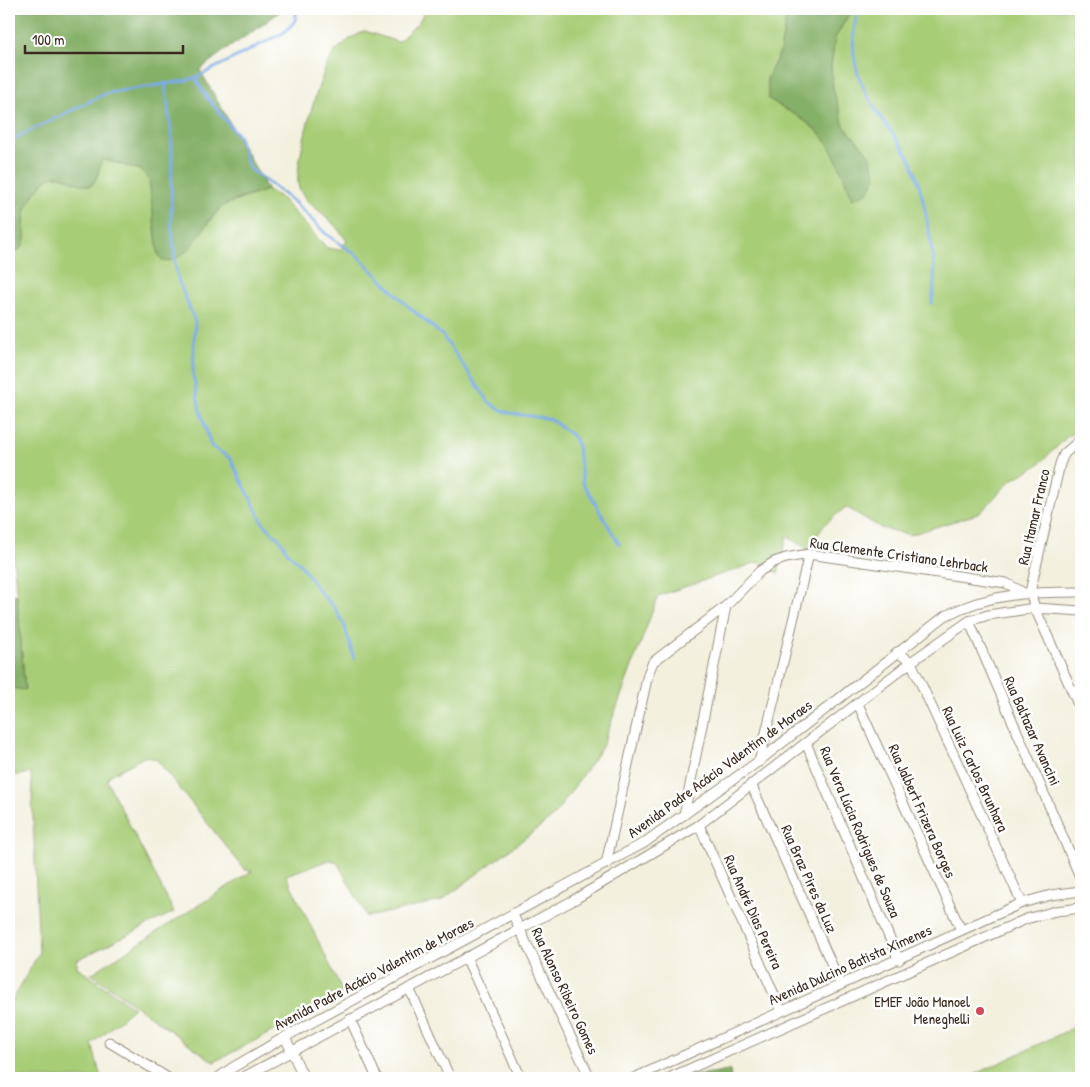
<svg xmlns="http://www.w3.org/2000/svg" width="1090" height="1087" viewBox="0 0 1090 1087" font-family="'Patrick Hand',sans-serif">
<rect width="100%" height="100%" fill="#fff"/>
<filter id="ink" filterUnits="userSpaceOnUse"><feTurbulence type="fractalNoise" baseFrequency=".02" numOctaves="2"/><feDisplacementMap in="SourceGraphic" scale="10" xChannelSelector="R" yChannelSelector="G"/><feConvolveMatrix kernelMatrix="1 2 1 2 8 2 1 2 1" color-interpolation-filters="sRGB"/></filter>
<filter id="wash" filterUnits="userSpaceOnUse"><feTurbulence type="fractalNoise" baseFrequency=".0096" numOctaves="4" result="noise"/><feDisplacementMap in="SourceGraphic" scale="20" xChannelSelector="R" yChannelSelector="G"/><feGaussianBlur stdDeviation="1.12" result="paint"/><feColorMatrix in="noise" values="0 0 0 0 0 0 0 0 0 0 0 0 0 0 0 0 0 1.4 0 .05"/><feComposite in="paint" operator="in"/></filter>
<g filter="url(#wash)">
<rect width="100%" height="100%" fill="#f3f0de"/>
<g fill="#a7cd77" stroke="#717c4a">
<path d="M426,9h362l-8,43 -13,27 2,20c17,11 38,21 52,36 14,14 24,45 32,64l16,-45 -25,-28 -11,-37 -2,-23 4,-28 17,-29h229v420l-13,7 -30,29 -28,16 -30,32 -70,22 -29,-7 -35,-21 -21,17 -17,26 -21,-14 -9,37 -20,-11 -100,34 -56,151 -49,70 -112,84 -74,16 -30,-55 -7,-2 -44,15 58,119 -130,68 -123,-88 161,-103 -7,-1 -88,-110 -11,-4 -37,20 -2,5 67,131 -97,48v7l57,41 -42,36 9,34h-92v-72l30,-53 -8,-180 -22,3v-88l16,1 -12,-136 -4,-1v-297c25,-10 12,-22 16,-41 2,-11 8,-19 15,-27 3,-5 8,-10 15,-11 13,-1 21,10 36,9l6,-8 4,-18 40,11 8,10 5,29 31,43 37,-46 45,-16 12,6 48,52 13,2 7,-9c-7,-9 -14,-19 -23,-26 -9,-8 -21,-15 -25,-27 -7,-18 20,-111 31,-129 7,-13 22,-22 35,-28l33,11 20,-19z"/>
<path d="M1081,1024v54h-113z"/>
</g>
<g fill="#85b068" stroke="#606d43">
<path d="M9,9h274c-26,22 -57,38 -83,61l69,122 -3,-2c-12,5 -35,10 -44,17 -19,14 -31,56 -59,54l-5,-7 -9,-74 -8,-10 -39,-11 -5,18 -6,9c-15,0 -23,-11 -36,-10 -7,1 -12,6 -15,11 -7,8 -13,16 -15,27 -4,18 9,31 -16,41z"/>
<path d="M788,9h64l-17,29 -4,28 2,23 11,37 25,28 7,23 -9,16 -14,6c-9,-20 -17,-45 -30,-62 -13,-16 -37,-27 -54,-38l-2,-20 13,-27z"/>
<path d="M9,594l8,1 8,95 -16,-2z"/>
<path d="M730,1070l1,8h-51z"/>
</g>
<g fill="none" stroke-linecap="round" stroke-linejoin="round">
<g stroke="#7baae5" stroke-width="3">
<path d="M858,9c-12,48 0,77 28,116 8,11 18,22 24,34 9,20 13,41 17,62 6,34 10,47 5,82"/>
<path d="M195,78l11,18 33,41 10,31 44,33 33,33 32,22 51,51 33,28 47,67 8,6 12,5 41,6 23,17 4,8 6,39 36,61"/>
<path d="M165,83l7,55 -1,84 4,40 3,17 17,43 -2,53 7,35 11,36 19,12 33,65 18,18 7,12 12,11 18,26 17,18 10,19 9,32"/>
<path d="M9,141l98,-48 78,-12 14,-5 86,-44 10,-11 2,-12"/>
</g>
</g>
</g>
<g filter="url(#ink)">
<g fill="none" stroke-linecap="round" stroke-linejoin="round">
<g stroke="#978d7e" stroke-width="11">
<g id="minor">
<path d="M1081,439l-17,15 -4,10 -30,128 5,16 46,103"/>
<path d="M969,621l112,258"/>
<path d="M897,652l14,10 111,241"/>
<path d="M858,704l103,226"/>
<path d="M806,743l93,217"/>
<path d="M759,762l50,-208"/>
<path d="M751,784l90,201"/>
<path d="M684,815l42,-209"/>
<path d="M699,825l82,185"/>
<path d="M606,864l42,-190 5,-12 73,-56 34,-35 14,-9 12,-4 23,-4 197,29 18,10"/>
<path d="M513,915l77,163"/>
<path d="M466,957l55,121"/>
<path d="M409,988l41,90"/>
<path d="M350,1019l27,59"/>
<path d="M285,1037l19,41"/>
<path d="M109,1042l59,36"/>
<path d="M218,1078l14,-10 53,-31 359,-194 115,-82 186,-145c43,-23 88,-24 136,-24"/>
<path d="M242,1078l330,-177 127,-76 212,-163 58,-41 19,-6 47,-7 46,3"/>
<path d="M634,1078l388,-175 29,-8 30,-4"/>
<path d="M669,1078l357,-159 30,-8 25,-3"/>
</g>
</g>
<use href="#minor" stroke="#fff" stroke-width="9"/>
</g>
</g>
<circle fill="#d1495b" stroke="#fff" stroke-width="2" cx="980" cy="1011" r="5"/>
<g text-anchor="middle" stroke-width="5" stroke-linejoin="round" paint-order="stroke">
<g font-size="15" fill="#3b2a1e" stroke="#fff">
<text transform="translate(1034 517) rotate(-77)" y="5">Rua Itamar Franco</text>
<text transform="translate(899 555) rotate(8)" y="5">Rua Clemente Cristiano Lehrback</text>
<text transform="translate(1032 731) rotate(66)" y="5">Rua Baltazar Avancini</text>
<text transform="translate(720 769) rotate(-36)" y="5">Avenida Padre Acácio Valentim de Moraes</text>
<text transform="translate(975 769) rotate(65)" y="5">Rua Luiz Carlos Brunhara</text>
<text transform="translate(922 811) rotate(66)" y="5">Rua Jalbert Frizera Borges</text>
<text transform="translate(860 832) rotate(67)" y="5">Rua Vera Lúcia Rodrigues de Souza</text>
<text transform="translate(809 879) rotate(66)" y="5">Rua Braz Pires da Luz</text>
<text transform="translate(753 912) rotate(66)" y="5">Rua André Dias Pereira</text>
<text transform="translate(850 965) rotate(-24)" y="5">Avenida Dulcino Batista Ximenes</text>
<text transform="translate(374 974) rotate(-28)" y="5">Avenida Padre Acácio Valentim de Moraes</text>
<text transform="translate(565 991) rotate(65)" y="5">Rua Alonso Ribeiro Gomes</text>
</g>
<g font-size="15" fill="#3b2a1e" stroke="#fff" text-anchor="end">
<text x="970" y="1007">EMEF João Manoel<tspan x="970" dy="17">Meneghelli</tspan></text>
</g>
</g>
<rect width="1090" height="1087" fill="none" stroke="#fff" stroke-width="30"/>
<path d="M25 45v8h158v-8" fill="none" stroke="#3b2a1e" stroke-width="2.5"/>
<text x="32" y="45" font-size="15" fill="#3b2a1e" stroke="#ffffff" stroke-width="4" paint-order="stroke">100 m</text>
</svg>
